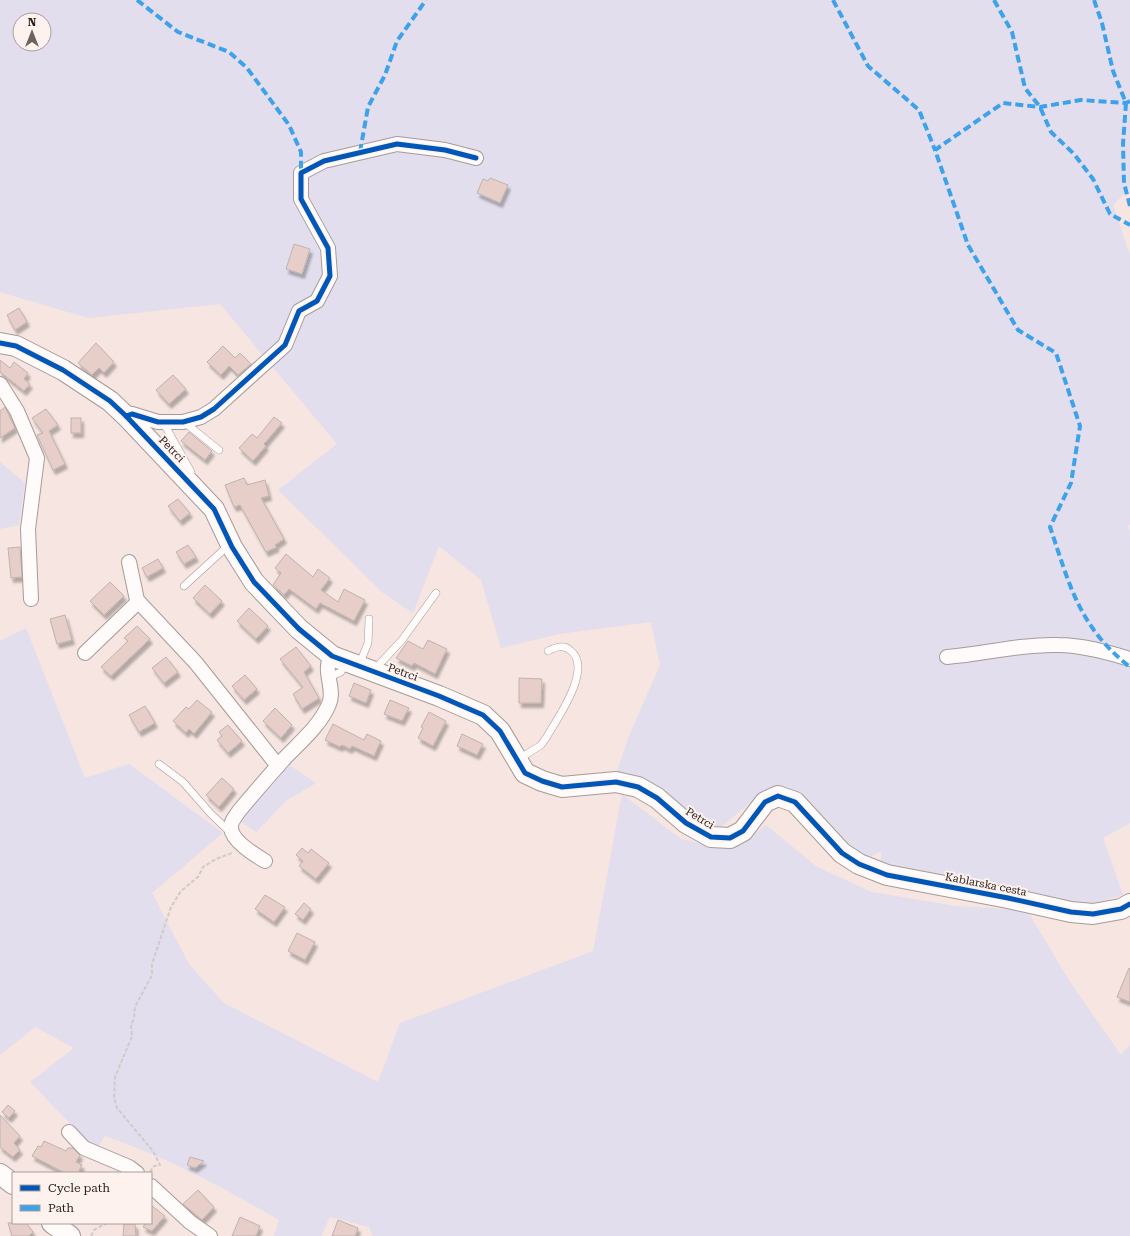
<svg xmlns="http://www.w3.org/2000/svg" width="1130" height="1236" viewBox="0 0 1130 1236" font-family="'Roboto Serif',serif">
<defs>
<filter id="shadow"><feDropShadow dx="2.5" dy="4.5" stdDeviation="1" flood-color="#0004"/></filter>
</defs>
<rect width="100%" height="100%" fill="#f6e5e1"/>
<g fill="#e2deed" fill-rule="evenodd">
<path d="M0,0h1130v188l-17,17 17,50v269l-2,2 2,5v292l-27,15 20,57 -38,11 -204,-41v-14l-16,9 -28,-20 -21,-29 -42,-25 -13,8 -41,34 -40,-15 -65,-36 14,-41 31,-71 -9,-43 -92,12 -58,14 -20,-68 -42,-34 -26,67 -30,-20 -105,-103 59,-46 -117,-140 -132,14 -88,-26zM20,20h24v24h-24z"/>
<path d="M0,462l25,21 -6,42 -19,4z"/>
<path d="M26,628l59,150 44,-14 94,69 -71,60 37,71 35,39 154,79 22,-59 193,-72 29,-157 59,45 35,8 28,-6 22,-16 51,42 55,25 84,14 71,4 43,72 51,73 9,-10v191h-757l-4,-9 -39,-10 -9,19h-47l5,-16c-56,-33 -113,-63 -174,-84l-8,12 -5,-2 -62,-64 44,-34 -39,-21 -35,28v-414z"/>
<path d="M289,765l27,18 -30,18 -30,31 -16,-11z"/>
</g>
<g fill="#e7cec9" stroke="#bfb2b0" filter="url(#shadow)">
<path d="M490,178l18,7 -8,18 -23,-10 6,-14 5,2z"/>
<path d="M294,244l16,5 -8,25 -16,-5z"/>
<path d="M19,308l8,14 -12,8 -8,-15z"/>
<path d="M96,343l18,19 -10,11 -5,-5 -7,7 -14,-12z"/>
<path d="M223,346l12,12 5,-5 11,11 -13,11 -9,-9 -8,9 -14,-13z"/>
<path d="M0,360l10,8 4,-6 14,11 -4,6 6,5 -6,7 -24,-19z"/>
<path d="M173,375l13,14 -17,15 -13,-14z"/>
<path d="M5,407l10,21 -15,10v-27z"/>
<path d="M46,409l12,16 -9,6 16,33 -12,6 -16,-35 6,-2 -11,-15z"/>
<path d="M274,417l8,6 -18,21 2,2 -13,15 -14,-13 13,-14 5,4z"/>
<rect x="71" y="418" width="10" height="15"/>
<path d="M189,432l23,19 -7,9 -24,-19z"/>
<path d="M244,478l3,7 18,-5 4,16 -8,2 23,41 -9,6 2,2 -11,5 -26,-47 -6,2 -9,-22z"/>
<path d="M178,499l12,14 -10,8 -12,-15z"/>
<path d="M188,545l8,12 -12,7 -8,-12z"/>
<path d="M20,547l2,30 -11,1 -3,-30z"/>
<path d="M286,554l27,23 5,-8 12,9 -9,12 17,12 6,-13 21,11 -11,21 -34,-18 -4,6 -27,-20 -5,6 -11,-10 8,-12 -6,-5z"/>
<path d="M158,559l5,9 -16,9 -5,-9z"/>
<path d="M110,582l14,14 -20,19 -14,-14z"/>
<path d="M205,585l17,16 -12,13 -17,-16z"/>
<path d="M249,608l19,18 -12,13 -19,-18z"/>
<path d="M65,615l7,25 -15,4 -7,-25z"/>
<path d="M137,626l13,13 -39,37 -10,-9 27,-26 -4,-3z"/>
<path d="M428,640l19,9 -12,25 -21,-11 -2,3 -16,-8 12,-17 15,8z"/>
<path d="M296,647l15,19 -7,6 15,26 -17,11 -9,-15 10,-7 -23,-28z"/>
<path d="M166,657l12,15 -14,11 -12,-15z"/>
<path d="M245,675l12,14 -13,11 -12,-14z"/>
<path d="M519,678l23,1 -1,24h-22z"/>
<path d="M354,683l17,7 -5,13 -17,-7z"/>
<path d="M197,700l15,12 -18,22 -5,-5 -3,4 -13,-12 13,-14 3,2z"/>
<path d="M390,700l19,8 -7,13 -18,-7z"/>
<path d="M145,706l10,17 -16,9 -10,-17z"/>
<path d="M275,708l17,17 -11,13 -18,-17z"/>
<path d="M429,712l17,9 -13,25 -15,-8 5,-10 -2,-1z"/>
<path d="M333,724l31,16 3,-6 14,7 -7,15 -22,-10 -2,3 -8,-4 -2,2 -15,-7z"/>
<path d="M228,725l14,16 -14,12 -11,-13 5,-4 -3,-4z"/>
<path d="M462,734l21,10 -6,11 -20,-9z"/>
<path d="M222,778l12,11 -15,18 -13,-12z"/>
<path d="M302,848l6,5 3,-4 18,14 -13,16 -17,-13 4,-5 -7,-6z"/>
<path d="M265,895l20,12 -11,15 -19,-13z"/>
<path d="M304,903l7,6 -8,11 -8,-6z"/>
<path d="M297,933l18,9 -10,18 -17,-9z"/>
<path d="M1129,968l1,1v33l-13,-5z"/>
<path d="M8,1105l7,6 -6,7 -7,-6z"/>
<path d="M0,1115l20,21 -6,7 6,7 -7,7 -13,-10z"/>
<path d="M44,1141l22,10 2,-3h5l7,7 -4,7 6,3 -4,8h-13l-33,-17 6,-10 3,1z"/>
<path d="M190,1157l14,4 -9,7 -8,-3z"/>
<path d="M198,1190l16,17 -12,13 -19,-16z"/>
<path d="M151,1205l14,11 -13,15 -9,-4 3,-4h5z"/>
<path d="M240,1217l20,9 -4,10h-24z"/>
<path d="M338,1220l20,8 -3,8h-23z"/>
<path d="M8,1223h18l7,9 -4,4h-17z"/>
<path d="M124,1224h11l1,12h-13z"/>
</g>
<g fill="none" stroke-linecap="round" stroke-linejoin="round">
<g stroke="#a79b98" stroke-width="8">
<g id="lane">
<path d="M163,422l28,50"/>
<path d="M184,422l35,28"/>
<path d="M184,586l46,-42"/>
<path d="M359,665l9,-22 1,-24"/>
<path d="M374,670l28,-30 34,-47"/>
<path d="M329,677l12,-5 5,-10"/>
<path d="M519,759l22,-14 5,-7c11,-19 47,-69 25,-87 -7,-7 -15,-4 -23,0"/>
<path d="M159,764l24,18 28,32 20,19"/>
</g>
</g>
<g stroke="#a79b98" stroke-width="16">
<g id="street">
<path d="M0,384l17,27 20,47 -9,71 3,70"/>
<path d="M126,416l6,-2 26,8h25l18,-5 13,-8 71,-64 14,-34 18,-10 13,-25 -2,-28 -27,-49v-26l23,-12 73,-17 48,6 31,8"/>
<path d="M129,562l8,38 59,63 82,103"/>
<path d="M85,653l53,-51"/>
<path d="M947,657c37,-3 73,-13 111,-12 24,0 49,7 72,14"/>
<path d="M265,861c-10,-6 -33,-20 -34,-33 -1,-6 5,-12 8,-17 14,-17 29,-34 44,-51 16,-17 37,-34 46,-56 7,-15 -8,-35 3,-48"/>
<path d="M69,1132l15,16 45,19 8,6"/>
<path d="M151,1186l39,36 20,14"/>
</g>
</g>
<g stroke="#a79b98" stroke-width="22">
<g id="secondary">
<path d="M0,343l16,3 47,24 47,31 16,15 88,93 18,38 22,35 45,47 33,27 107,40 44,19 17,16 25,42 17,8 20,6 54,-5 22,5 19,11 29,25 25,14 19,1 13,-7 22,-29 13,-6 17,6 47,51 17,11 28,11 121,23 63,14 22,2 28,-5 9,-5"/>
<path d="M0,1174l13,10"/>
<path d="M52,1223l18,13"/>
</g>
</g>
<g stroke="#d0cbca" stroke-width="2" stroke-dasharray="4 2" stroke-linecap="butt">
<path d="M150,1172l4,-6 6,-1 -7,-14 -36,-43 -3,-11 1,-20 17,-41 -1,-10 3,-8 1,-11 17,-32v-11l19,-57 10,-16 17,-14 5,-10 13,-8 16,-6"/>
<path d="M91,1236l3,-6 13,-7"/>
</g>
<use href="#lane" stroke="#fefbfa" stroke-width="7"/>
<use href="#street" stroke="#fefbfa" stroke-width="14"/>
<use href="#secondary" stroke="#fefbfa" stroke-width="20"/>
<g stroke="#3ea2ea" stroke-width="4" stroke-dasharray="8 4" stroke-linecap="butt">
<path d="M137,0l41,32 51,20 18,16 42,57 12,27v21"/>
<path d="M833,0l35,66 51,44 16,40"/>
<path d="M994,0l18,32 13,56 15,19 11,25 23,22 19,25 17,35 20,11"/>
<path d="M1094,0l8,23 11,48 13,32 -3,41 1,39 6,23"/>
<path d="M1130,101l-4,2 -45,-3 -41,7 -37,-4 -68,47 33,95 50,85 38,23 24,73 -9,57 -21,44c20,59 29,100 80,140"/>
<path d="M360,152l8,-45 17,-32 12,-34 29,-41"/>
</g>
<g stroke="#fef2ef" stroke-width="8">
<g id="cycleway">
<path d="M0,343l16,3 47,24 47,31 16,15 88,93 18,38 22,35 45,47 33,27 107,40 44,19 17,16 25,42 17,8 20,6 54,-5 22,5 19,11 29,25 25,14 19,1 13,-7 22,-29 13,-6 17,6 47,51 17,11 28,11 121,23 63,14 22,2 28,-5 9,-5"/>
<path d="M126,416l6,-2 26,8h25l18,-5 13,-8 71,-64 14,-34 18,-10 13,-25 -2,-28 -27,-49v-26l23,-12 73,-17 48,6 31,8"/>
</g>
</g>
<use href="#cycleway" stroke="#0057b8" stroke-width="5"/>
</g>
<g text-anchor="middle" stroke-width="4" stroke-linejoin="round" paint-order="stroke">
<g font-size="11" fill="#271d1b" stroke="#fef2ef">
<text transform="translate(172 449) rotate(46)" y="4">Petrci</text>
<text transform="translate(403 672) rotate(20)" y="4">Petrci</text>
<text transform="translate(700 818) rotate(31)" y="4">Petrci</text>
<text transform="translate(986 884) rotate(11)" y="4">Kablarska cesta</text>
</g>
</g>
<rect x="12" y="1172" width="140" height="52" fill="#fef2ef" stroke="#a89d9a"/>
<rect x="20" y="1185" width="20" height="6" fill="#0057b8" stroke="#a89d9a"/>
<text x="48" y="1192" font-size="12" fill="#271d1b">Cycle path</text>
<rect x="20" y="1205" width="20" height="6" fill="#3ea2ea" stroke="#a89d9a"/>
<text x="48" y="1212" font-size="12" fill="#271d1b">Path</text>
<g transform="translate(32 32)"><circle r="19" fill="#fef2ef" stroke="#a89d9a"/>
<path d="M0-3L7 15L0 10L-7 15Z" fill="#6f6360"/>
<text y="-6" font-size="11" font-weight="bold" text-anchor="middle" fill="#271d1b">N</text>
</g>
</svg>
